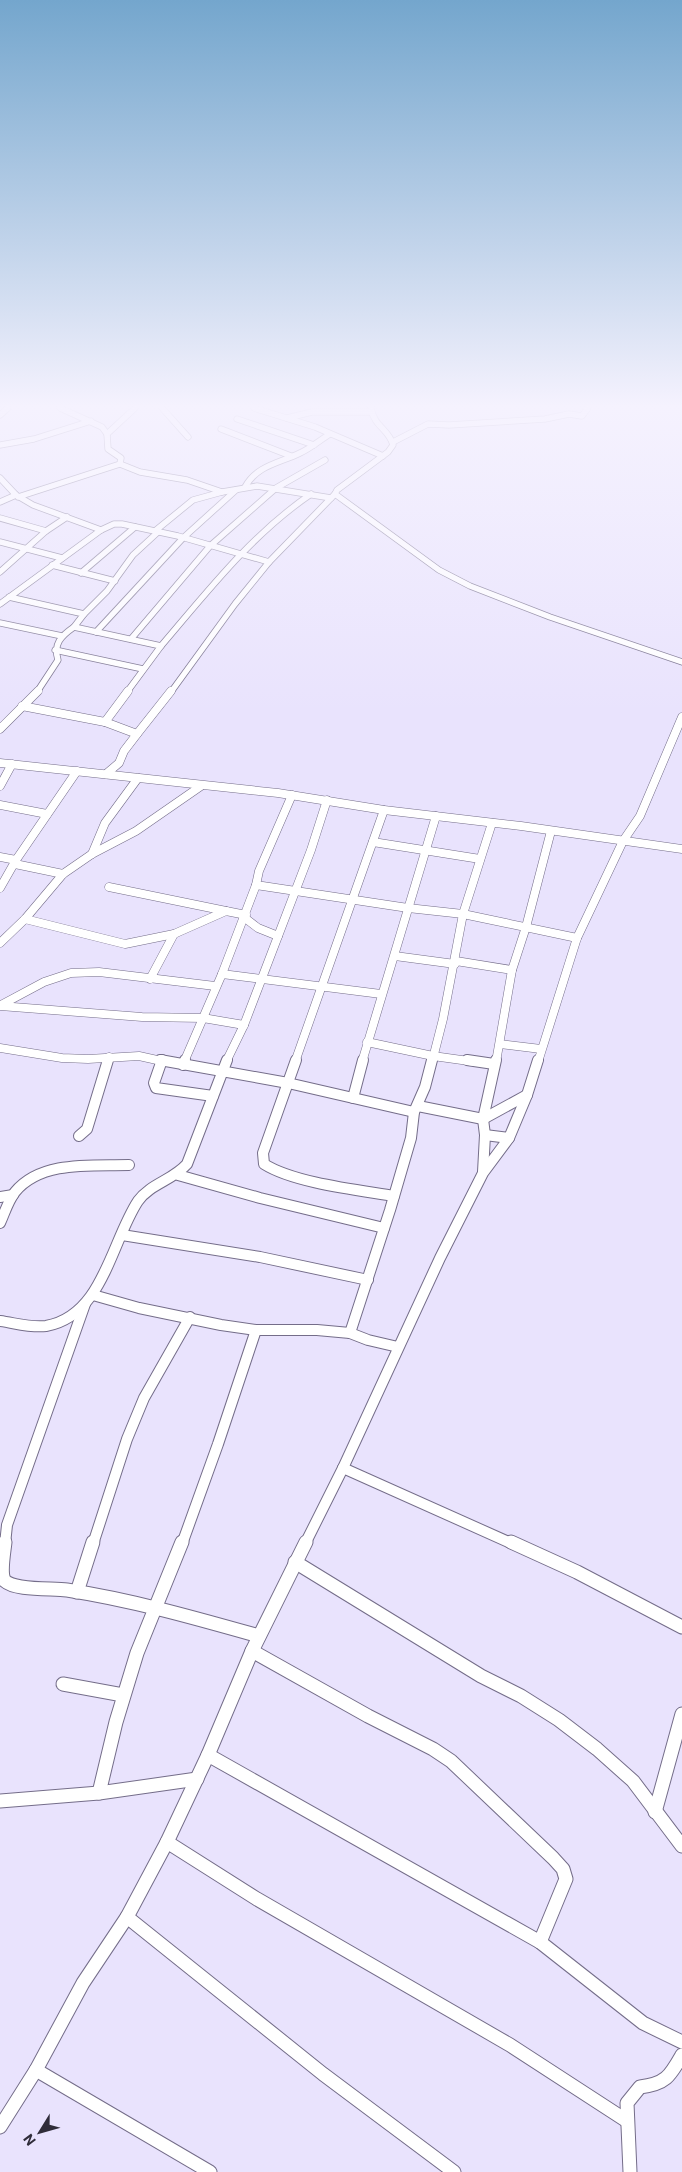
<svg xmlns="http://www.w3.org/2000/svg" width="682" height="2172" viewBox="0 0 682 2172" font-family="Roboto,sans-serif">
<rect width="100%" height="100%" fill="#e9e3fd"/>
<g fill="none" stroke-linecap="round" stroke-linejoin="round">
<g stroke="#746d89" stroke-width="7">
<g id="minor-far3">
<path d="M60,408l42,19 5,7 1,15 13,9 -1,6 20,8 47,8 35,12 35,-6 74,12"/>
<path d="M162,408l26,29"/>
<path d="M254,408l61,19 68,29"/>
<path d="M371,408c3,19 18,21 22,37l-5,7 -51,38 -2,4 104,76 31,16 80,31 132,45"/>
<path d="M0,415l8,-7"/>
<path d="M287,418l25,-6h59"/>
<path d="M237,419l77,26"/>
<path d="M221,429l70,27"/>
<path d="M107,434l28,-26"/>
<path d="M393,442l35,-18 21,1 96,-6 24,-5 13,2 6,-8"/>
<path d="M0,445l34,-6 57,-18"/>
<path d="M0,478l16,17 17,10 68,25"/>
<path d="M245,487c12,-22 35,-24 55,-34 11,-5 20,-13 30,-19"/>
<path d="M18,497l102,-33"/>
<path d="M0,502l16,-7"/>
<path d="M0,518l46,13 -46,41"/>
<path d="M46,531l21,-14"/>
<path d="M155,531l38,-31 29,-8"/>
<path d="M0,542l62,16"/>
<path d="M52,565l63,16"/>
<path d="M81,573l54,-46"/>
<path d="M9,597l75,17 -10,13 87,19 -34,46"/>
<path d="M0,604l101,-74 13,-6h8l56,12 91,26 66,-68"/>
<path d="M84,614l23,-23 26,-36 25,-23"/>
<path d="M0,623l62,13"/>
<path d="M96,632l87,-94 53,-48"/>
<path d="M131,639l79,-93 66,-58 49,-28"/>
<path d="M161,646c47,-55 90,-111 150,-152"/>
<path d="M55,650l88,19"/>
<path d="M37,692l21,-32c-5,-16 3,-24 16,-33"/>
<path d="M171,692l64,-88 34,-42"/>
</g>
</g>
<g stroke="#746d89" stroke-width="9">
<g id="minor-far2">
<path d="M22,706l83,16"/>
<path d="M0,729l38,-38"/>
<path d="M137,734l34,-43"/>
<path d="M0,763l278,30 106,17 137,16 161,23"/>
<path d="M106,774l13,-11 5,-12 13,-17 -32,-12 23,-31"/>
<path d="M0,786l12,-22"/>
<path d="M292,795l-33,76 -3,14 152,23 55,6 114,24"/>
<path d="M0,805l47,9"/>
<path d="M373,842l107,17"/>
<path d="M92,854l13,-31 33,-45"/>
<path d="M0,857l16,3"/>
<path d="M15,864l48,10"/>
<path d="M109,887l117,24"/>
<path d="M0,888l16,-28 61,-89"/>
<path d="M245,918l13,10 20,8"/>
<path d="M25,919l100,25 49,-10"/>
<path d="M0,943l25,-24 38,-45 29,-20 44,-23 65,-45"/>
<path d="M395,956l60,8"/>
<path d="M456,961l56,9"/>
<path d="M222,974l34,-89"/>
<path d="M150,979l24,-45 52,-23 20,4"/>
<path d="M1,1005l43,-23 27,-9 28,-1 116,14"/>
<path d="M0,1006l142,11 61,1 41,7"/>
<path d="M367,1042l66,14 43,6"/>
<path d="M500,1044l41,5"/>
<path d="M0,1048l62,10 26,1 51,-3 27,6"/>
<path d="M108,1062l1,-5"/>
<path d="M184,1062l38,-88 159,20"/>
<path d="M226,1062l18,-37 67,-175 16,-50"/>
<path d="M295,1062l89,-252"/>
<path d="M362,1062l74,-246"/>
<path d="M432,1062l11,-43 20,-105 29,-91"/>
<path d="M496,1062l16,-92 14,-43 25,-96"/>
<path d="M538,1062l39,-124 46,-97 17,-25 42,-99"/>
</g>
</g>
<g stroke="#746d89" stroke-width="12">
<g id="minor-far1">
<path d="M160,1060l128,23 126,29"/>
<path d="M162,1060l-8,23 2,5 57,8"/>
<path d="M296,1060l-33,93 1,11c30,19 94,26 130,32"/>
<path d="M467,1060l27,4"/>
<path d="M183,1065l2,-5"/>
<path d="M353,1098l10,-38"/>
<path d="M418,1106l65,13 44,-24"/>
<path d="M485,1135l24,3"/>
<path d="M79,1136l8,-7 21,-69"/>
<path d="M483,1172l2,-37 -2,-16 13,-59"/>
<path d="M178,1175l82,23 124,30"/>
<path d="M0,1197l13,-2"/>
<path d="M0,1223c5,-11 8,-22 15,-31 26,-32 78,-26 114,-27"/>
<path d="M122,1235l138,22 108,23"/>
<path d="M93,1295l46,13 82,17 35,5h61l33,3 18,7 30,7"/>
<path d="M0,1321c15,2 31,7 46,5 57,-10 65,-84 92,-125 12,-17 35,-21 49,-37l40,-104"/>
<path d="M350,1333l40,-123 21,-72 3,-26 11,-25 7,-27"/>
<path d="M343,1468l170,76"/>
<path d="M5,1544l2,-19 78,-221"/>
<path d="M93,1544l34,-105 17,-41 46,-81"/>
<path d="M182,1544l36,-100 38,-114"/>
<path d="M305,1544l38,-76 97,-210 43,-85 26,-35 18,-43 11,-35"/>
</g>
</g>
<g stroke="#746d89" stroke-width="15">
<g id="minor">
<path d="M5,1542c-1,10 -5,30 -1,38 10,11 48,8 63,10 65,10 128,28 192,46"/>
<path d="M511,1542l66,30 105,55"/>
<path d="M295,1562l186,114 40,20 38,24 38,29 36,32 49,65"/>
<path d="M77,1592l16,-50"/>
<path d="M252,1651l116,65 65,33 18,12 102,97 10,11 3,10 -26,63"/>
<path d="M63,1684l60,11"/>
<path d="M208,1755l332,187 103,81 39,19"/>
<path d="M99,1793l17,-71 21,-69 45,-111"/>
<path d="M0,1801l99,-8 98,-14"/>
<path d="M655,1812l27,-98"/>
<path d="M167,1842l90,57 253,146 117,76"/>
<path d="M127,1917l196,157 131,98"/>
<path d="M36,2070l174,102"/>
<path d="M0,2127l36,-57 47,-87 44,-66 40,-75 41,-87 44,-104 54,-109"/>
<path d="M630,2172l-3,-69 13,-16c26,-3 30,-11 42,-32"/>
</g>
</g>
<use href="#minor-far3" stroke="#fff" stroke-width="5.5"/>
<use href="#minor-far2" stroke="#fff" stroke-width="8"/>
<use href="#minor-far1" stroke="#fff" stroke-width="10"/>
<use href="#minor" stroke="#fff" stroke-width="13"/>
</g>
<linearGradient id="sky" x2="0" y2="1"><stop stop-color="#74a6cd"/><stop offset="0.57" stop-color="#f5f2fe"/><stop offset="1" stop-color="#f5f2fe" stop-opacity="0"/></linearGradient>
<rect width="682" height="712" fill="url(#sky)"/>
<g transform="translate(40 2132) rotate(233)" stroke="#e9e3fd" stroke-width="4" paint-order="stroke">
<path d="M0-4L9 19L0 12L-9 19Z" fill="#2f2c39"/>
<text y="-8" font-size="14" font-weight="bold" text-anchor="middle" fill="#2f2c39">N</text>
</g>
</svg>
